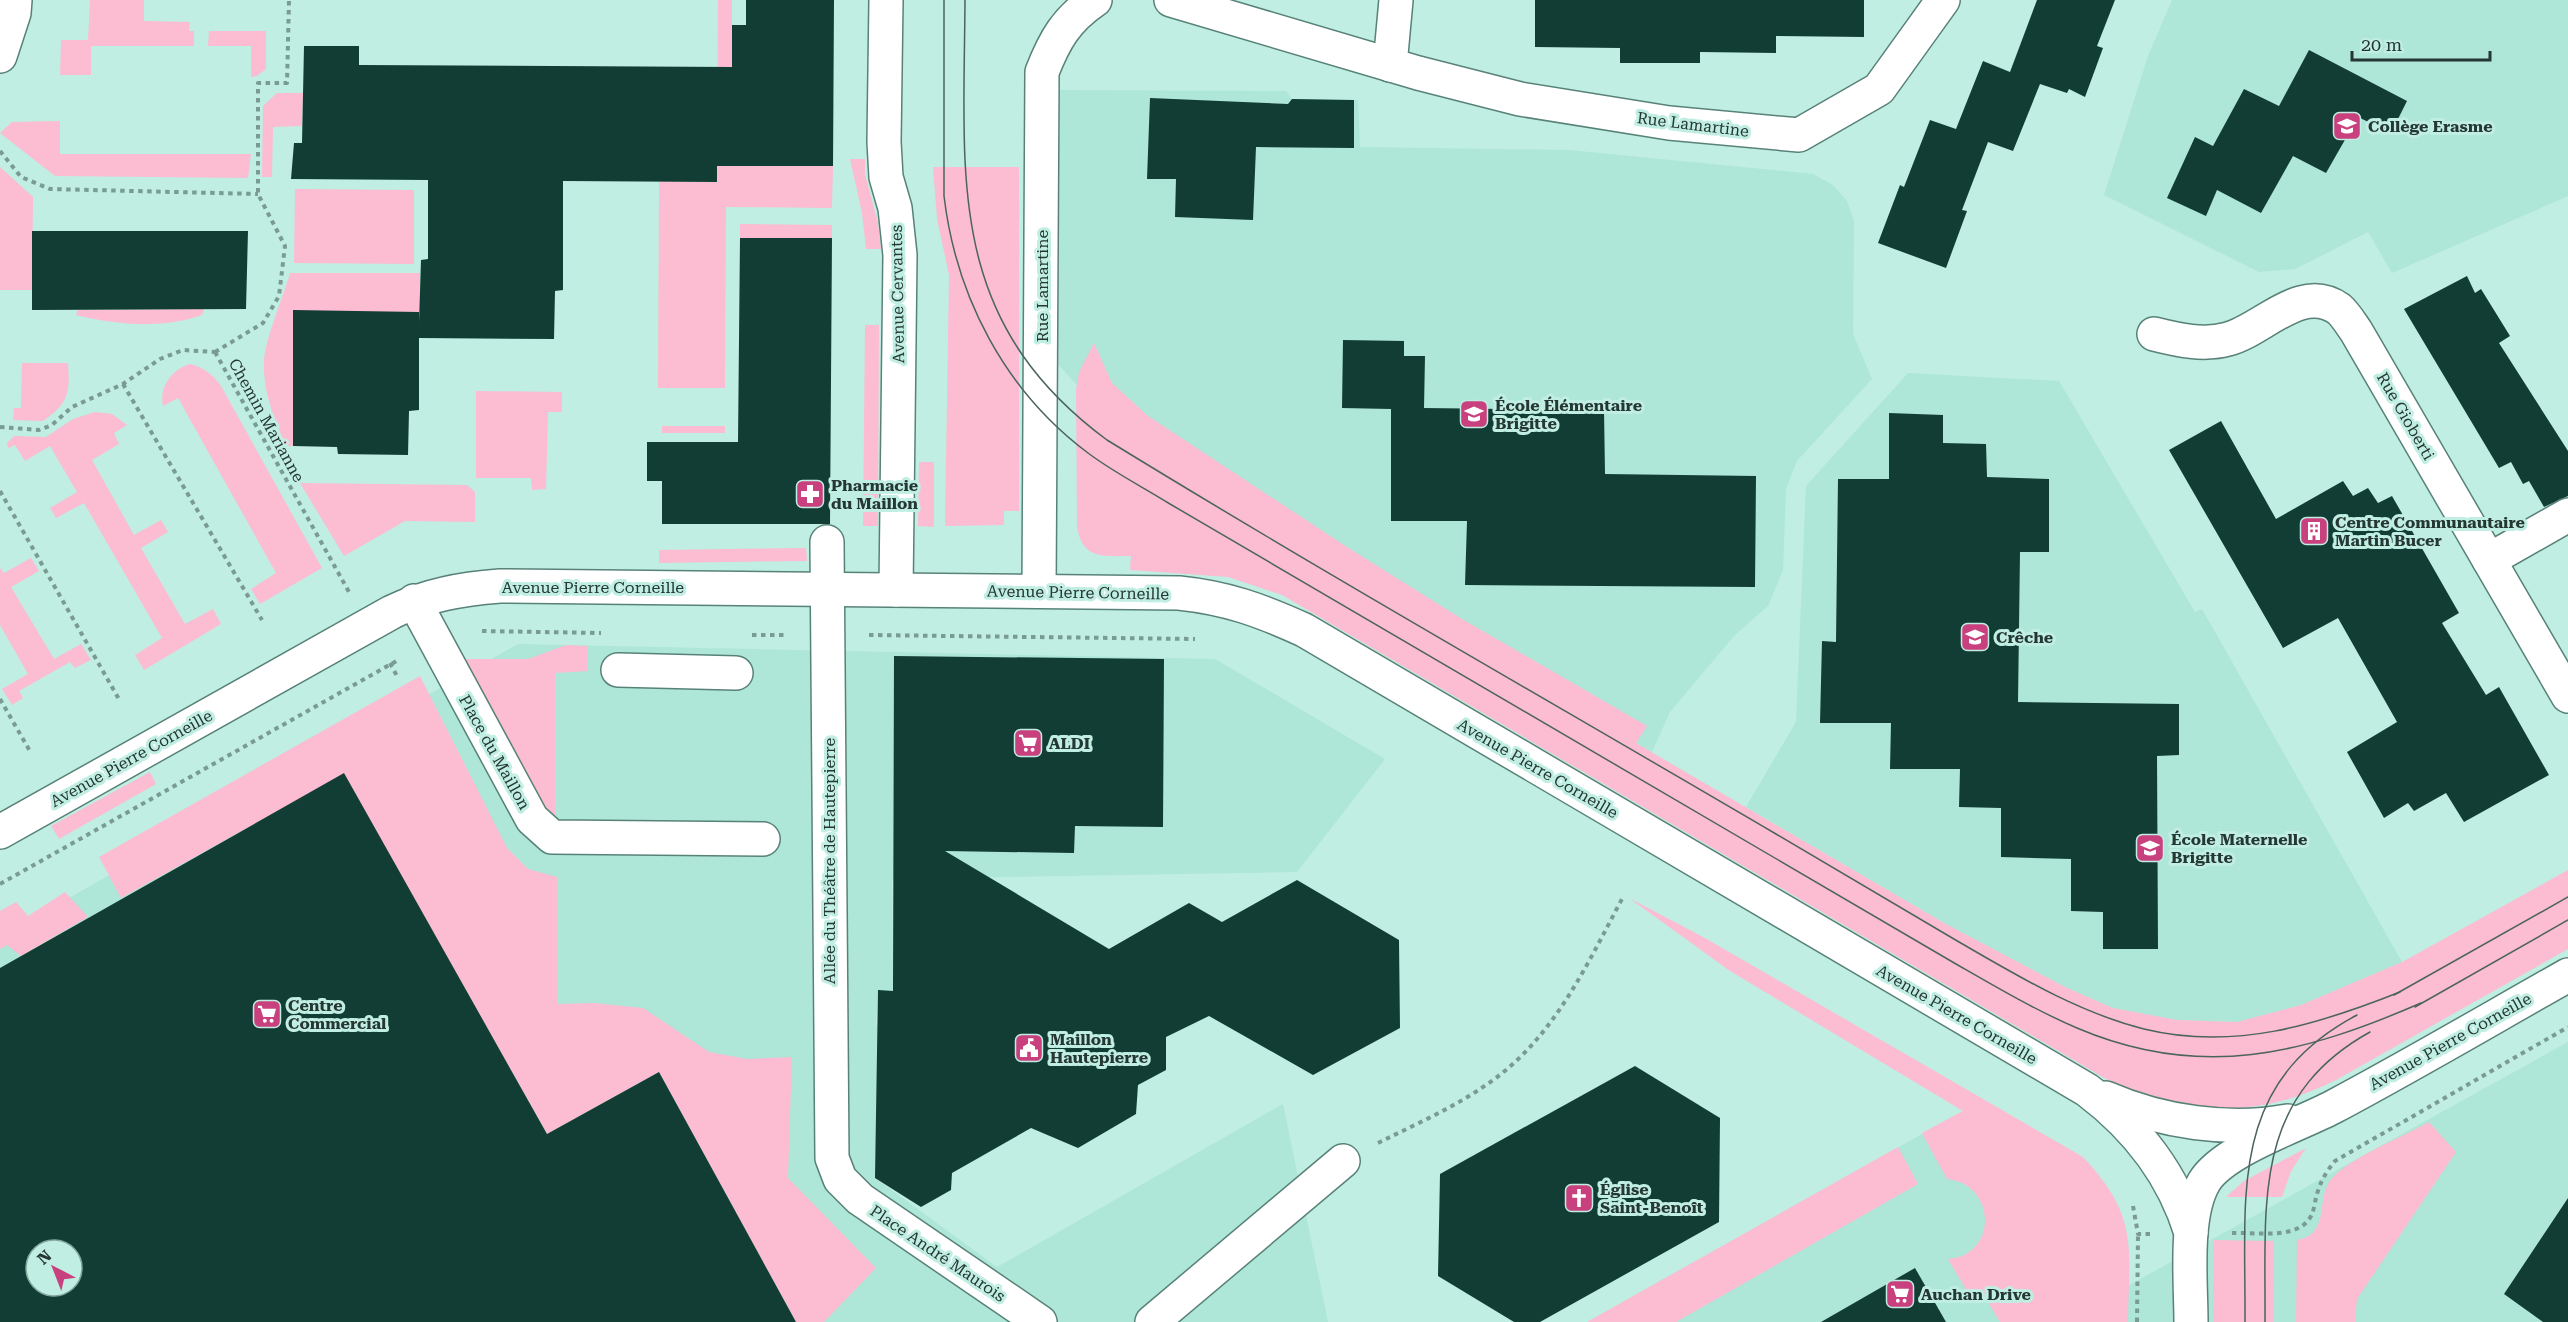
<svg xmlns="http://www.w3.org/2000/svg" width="2568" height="1322" viewBox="0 0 2568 1322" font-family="'Roboto Serif',serif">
<rect width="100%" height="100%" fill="#c0eee2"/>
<g fill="#aee6d7" fill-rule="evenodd">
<path d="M2172,0h396v196l-176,77 -24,-41 -73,37 -36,3 -155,-77 44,-139z"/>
<path d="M1058,90l228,1 6,8 66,1 2,47 209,3 244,24 20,11 14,16 7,20 -1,113 19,45 -75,82 -11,28 -3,81 -15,36 -34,30 -64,76 -18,40 -406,-237 -166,-127 -29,-31z"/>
<path d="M1908,373l151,8 136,231 7,-3 200,353 -101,43 -64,17 -60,-2 -64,-12 -48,-21 -121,-64 -198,-116 50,-85 10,-236z"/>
<path d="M518,644l697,15 170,100 -88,113 -405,7 1,112h-15l-2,34 16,1 -14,40 -3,112 122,89 286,-163 45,218h-1328v-385zM36,1250h36v36h-36z"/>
<path d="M2568,1042v280h-981l376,-211 134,192z"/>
</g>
<g fill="#fcbcd1">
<path d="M90,0h54v21l46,1 -1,9h5v15h-103v29h-31l1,-35h27z"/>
<path d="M718,0h14v43l101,123 -1,42 -106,-1 -1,181h-67l1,-207 58,1z"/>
<path d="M209,31h57v38l-9,7 -6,1v-31h-43z"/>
<path d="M277,93h26l-1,33 -29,1 -1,50h-10l1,-71z"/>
<path d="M60,121v33h191l-3,24 -193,-2 -55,-43 12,-11z"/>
<path d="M850,159h15v15l13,49 3,26h-15l-4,-36z"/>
<path d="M0,167l33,30 -1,93h-32z"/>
<path d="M933,167h86v344h-15v14l-59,1 4,-251 -12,-56z"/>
<path d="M295,189l119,1v74l-120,-1z"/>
<path d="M740,224l92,1v13h-92z"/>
<path d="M290,273h130l-1,47 -38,-1 -88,56v71h-7c-12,-28 -23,-54 -22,-84 0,-20 20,-67 26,-89z"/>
<path d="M204,309l-2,6c-40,14 -85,10 -126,0l2,-5z"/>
<path d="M865,325h14l-1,201h-15z"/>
<path d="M1094,343l18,40 36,33 199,131 115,72 185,107 -11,17 308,180 121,64 48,21 64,12 60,2 64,-17 101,-43 166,-92v79l-232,131c-78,40 -153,35 -230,-1l-824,-484 -54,-18 -98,-7 1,-14c-28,0 -49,4 -54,-30l-1,-136 3,-18z"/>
<path d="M22,363h46c2,30 1,40 -25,58l-30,-1 1,-12h7z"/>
<path d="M190,364c14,3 23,11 31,22l101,182 -62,36 -9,-15 25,-16 -98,-175 -15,8c-4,-19 9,-37 27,-42z"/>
<path d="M476,391l86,1v20h-14l-2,77 -14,1 -1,-12h-55z"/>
<path d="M95,412l17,2 15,11 -13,8 5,11 -27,16 42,75 27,-15 7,12 -27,16 44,76 28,-15 8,15 -77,46 -9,-15 27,-17 -78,-135 -28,15 -6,-10 27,-16 -27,-46 -25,15 -10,-16 -7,3 -1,-5 7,-7 32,1 27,-18z"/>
<rect x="662" y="426" width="63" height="7"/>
<path d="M919,462h15v65l-16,-1z"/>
<path d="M300,483l167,2 8,7v30l-70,-1 -61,35z"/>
<path d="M806,548l1,13 -148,2v-13z"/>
<path d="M31,558l8,13 -28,16 43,72 27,-15 10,16 -16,8 -5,-6 -51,29 4,7 -11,7 -10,-16 26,-15 -28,-49v-57l4,5z"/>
<path d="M566,645l22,1v25l-33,2v149l-6,-4 -89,-159h68z"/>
<path d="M420,676l87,172 21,21 29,8v127l37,-1 49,5 66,44 38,7 45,-2 -4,121 88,90 -52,54h-28l-137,-250 -112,62 -203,-360 -223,124 -22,-41z"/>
<path d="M150,772l6,12 -97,55 -8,-13z"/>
<path d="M65,892l23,25 -67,39 -14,-11 -7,4v-38l16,-9 12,14z"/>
<path d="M1629,898l76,40 378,219c56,60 46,88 45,165h-128l-15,-25 -11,6 -26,-44c50,-3 49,-75 -1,-80l-25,-46 41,-22 -233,-140z"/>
<path d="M2429,1122l27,30 -99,147 -2,23h-59l1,-82c35,-6 17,-42 36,-63 19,-20 71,-41 96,-55z"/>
<path d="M1898,1147l20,37 -242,138h-89z"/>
<path d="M2306,1148l-15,23 -9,26h-56l18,-16z"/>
<path d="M2214,1240l60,1 -1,81h-60z"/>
</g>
<g fill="#123d34" fill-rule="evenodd">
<path d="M746,0h88l-1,166h-116v16l-154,-1v109l-8,1 -1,48 -135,-1v72l-10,1 -1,44 -70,-1 -1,-7 -44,-1v-136l126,2v10l2,-62 7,-1v-79l-137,-1 3,-36h8l2,-97h55v19l373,2v-42h14z"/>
<path d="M1535,0h329v37l-88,-1v17l-76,-1v11h-80v-15l-85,-1z"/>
<path d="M2037,0h78l-18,46 6,2 -18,49 -16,-8 -2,4 -27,-9 -27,67 -25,-9 -26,68 5,1 -21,57 -68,-25 22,-58 4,2 26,-67 26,9 27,-68 27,11z"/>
<path d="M2309,50l98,51 -16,32 -33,-16 -32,56 -33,-17 -32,57 -44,-23 -11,26 -39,-18 28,-61 18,9 31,-57 35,17z"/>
<path d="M1150,98l138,6 4,-5 62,1v48l-98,-1 -3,73 -78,-3 1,-38h-29z"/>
<path d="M32,231h216l-2,78 -214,1z"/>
<path d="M740,238h92l-2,286h-168v-43h-15v-39h91z"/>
<path d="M2467,276l8,17 6,-4 29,47 -11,7 69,108v45l-24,11 -15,-26 -6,3 -12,-22 -12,6 -95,-159z"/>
<path d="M1343,340l61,1v15h21l-1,52 180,2 1,64 151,2 -1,111 -290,-2 2,-64h-76v-112l-49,-1z"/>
<path d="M1889,413l54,2v28l43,1 1,33 62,2v73h-29l-2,150 161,2v51l-22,1 1,193h-55v-37l-32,-1v-52l-70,-2v-49l-42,-1 1,-38h-70l1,-46h-71l2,-82 14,1 2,-163h51z"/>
<path d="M2221,421l55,98 67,-38 10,15 15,-8 10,15 14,-7 67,117 -17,10 44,72 13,-8 50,88 -85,47 -18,-29 -32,18 -6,-8 -24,15 -37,-66 50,-30 -59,-104 -55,30 -114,-198z"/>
<path d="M894,656l270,3 -1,168 -88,-1 -1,27 -129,-2 164,98 80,-46 33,19 75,-42 102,60 1,88 -87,47 -104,-59 -43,21v33l-28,15 -2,29 -58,34 -47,-20 -79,45 -1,17 -30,17 -46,-29 3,-188 15,1z"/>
<path d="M344,773l203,361 112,-62 137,250h-796v-354zM36,1250h36v36h-36z"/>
<path d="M1635,1066l85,52 -1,104 -179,100h-26l-76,-46 2,-102z"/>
<path d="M2568,1198v124h-25l-39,-28z"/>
<path d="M1915,1268l31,54h-125z"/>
</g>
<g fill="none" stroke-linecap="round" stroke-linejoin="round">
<g stroke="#588278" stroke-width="36">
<g id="minor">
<path d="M886,0l-2,142 2,35 9,31 5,47 -4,335"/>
<path d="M1171,0l247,73 102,26 149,24 130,12 80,-46 64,-89"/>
<path d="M0,56l14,-43 1,-13"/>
<path d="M1390,65l6,-65"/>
<path d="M2154,334c24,6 50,12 74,5 35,-9 73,-57 111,-30 6,5 12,15 17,22l212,365"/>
<path d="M827,542l5,616 8,21 20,20 180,123"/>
<path d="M2489,560l79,-45"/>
<path d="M1039,591l3,-519c13,-33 24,-52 53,-72"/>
<path d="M414,601l118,218 20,18 211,2"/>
<path d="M618,670l118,3"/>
<path d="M0,832l392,-220c35,-17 69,-23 108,-26l679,7c48,5 81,17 125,37l783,460c49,37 86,84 104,143"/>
<path d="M2106,1098c55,24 123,34 182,23"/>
<path d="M1152,1322l191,-161"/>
<path d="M2191,1322c0,-40 -7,-105 13,-140 19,-32 95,-57 129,-75 79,-42 157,-88 235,-132"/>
</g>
</g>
<g stroke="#7a9b92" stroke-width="4" stroke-dasharray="4.5 4.5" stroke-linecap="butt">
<path d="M0,151l21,26 29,12 208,5"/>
<path d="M215,352l48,-29 16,-27 6,-50 -27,-52v-111h29l2,-83"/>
<path d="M215,352l134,240"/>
<path d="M123,384l139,236"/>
<path d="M0,427l39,3 13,-5 20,-18 51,-23 37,-25 23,-9 32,2"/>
<path d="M0,491l120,210"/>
<path d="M482,631l119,2"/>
<path d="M752,635h35"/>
<path d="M869,635l326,4"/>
<path d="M390,663l8,15"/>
<path d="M0,699l31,54"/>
<path d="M0,884l400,-225"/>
<path d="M1378,1143c36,-18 75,-35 108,-58 67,-45 99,-117 136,-186"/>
<path d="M2133,1206l5,28h12"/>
<path d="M2232,1233c27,-1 76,9 82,-26 4,-20 8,-30 21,-46l233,-134"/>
<path d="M2137,1322l1,-88"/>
</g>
<use href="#minor" stroke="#fff" stroke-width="33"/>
<g stroke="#4b645e" stroke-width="1.5">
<path d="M944,0v196c12,101 61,195 144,257 25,19 55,34 82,51l786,460c40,23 79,46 121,64 124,53 227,26 344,-25"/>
<path d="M965,0c-1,179 -20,320 142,440 220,135 446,263 669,394 61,36 122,72 183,108 59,34 118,70 185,87 90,22 173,-4 256,-37"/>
<path d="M2394,995l174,-98"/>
<path d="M2415,1007l153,-87"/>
<path d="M2245,1322c1,-127 -18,-238 112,-307"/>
<path d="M2265,1322c1,-118 -14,-224 105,-290"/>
</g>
</g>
<defs>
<g id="school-square" transform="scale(1.5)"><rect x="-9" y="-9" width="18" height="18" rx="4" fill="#c8407d" stroke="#c0eee2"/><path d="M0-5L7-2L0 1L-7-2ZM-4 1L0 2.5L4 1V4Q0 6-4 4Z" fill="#fff"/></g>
<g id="pharmacy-square" transform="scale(1.5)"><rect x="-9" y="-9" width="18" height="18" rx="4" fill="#c8407d" stroke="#c0eee2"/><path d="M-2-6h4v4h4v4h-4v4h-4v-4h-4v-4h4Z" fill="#fff"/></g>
<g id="building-square" transform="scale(1.5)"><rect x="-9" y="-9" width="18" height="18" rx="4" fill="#c8407d" stroke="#c0eee2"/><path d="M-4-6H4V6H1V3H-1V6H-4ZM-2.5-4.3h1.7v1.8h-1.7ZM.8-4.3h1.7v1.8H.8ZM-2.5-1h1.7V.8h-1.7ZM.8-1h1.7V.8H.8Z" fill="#fff"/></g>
<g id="supermarket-square" transform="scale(1.5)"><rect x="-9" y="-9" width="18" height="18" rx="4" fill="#c8407d" stroke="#c0eee2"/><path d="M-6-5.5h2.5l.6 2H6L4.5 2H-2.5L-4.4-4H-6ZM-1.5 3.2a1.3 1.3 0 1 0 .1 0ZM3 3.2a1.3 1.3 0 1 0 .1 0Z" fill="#fff"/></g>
<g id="civic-square" transform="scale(1.5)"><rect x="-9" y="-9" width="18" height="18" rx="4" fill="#c8407d" stroke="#c0eee2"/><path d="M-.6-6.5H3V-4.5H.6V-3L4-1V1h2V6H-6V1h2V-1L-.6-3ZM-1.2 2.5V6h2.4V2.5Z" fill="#fff"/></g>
<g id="church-square" transform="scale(1.5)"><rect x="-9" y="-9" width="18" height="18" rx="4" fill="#c8407d" stroke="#c0eee2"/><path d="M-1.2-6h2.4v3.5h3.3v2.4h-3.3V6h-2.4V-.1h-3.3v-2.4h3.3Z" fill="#fff"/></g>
</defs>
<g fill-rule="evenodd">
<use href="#school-square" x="2347" y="126"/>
<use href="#school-square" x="1474" y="414"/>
<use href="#pharmacy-square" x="810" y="494"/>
<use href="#building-square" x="2314" y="531"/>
<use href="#school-square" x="1975" y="637"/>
<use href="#supermarket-square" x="1028" y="743"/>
<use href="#school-square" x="2150" y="848"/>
<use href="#supermarket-square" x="267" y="1014"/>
<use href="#civic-square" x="1029" y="1048"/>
<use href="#church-square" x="1579" y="1198"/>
<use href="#supermarket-square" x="1900" y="1294"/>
</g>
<g text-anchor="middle" stroke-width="6" stroke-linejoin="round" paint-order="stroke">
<g font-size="16" fill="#253732" stroke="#c0eee2">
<text transform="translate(1693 124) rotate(7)" y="6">Rue Lamartine</text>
<text transform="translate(1042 286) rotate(-90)" y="6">Rue Lamartine</text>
<text transform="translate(897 294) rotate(-91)" y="6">Avenue Cervantes</text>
<text transform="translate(2406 416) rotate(60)" y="6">Rue Gioberti</text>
<text transform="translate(267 420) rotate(61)" y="6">Chemin Marianne</text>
<text x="593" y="593">Avenue Pierre Corneille</text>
<text transform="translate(1078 592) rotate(1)" y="6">Avenue Pierre Corneille</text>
<text transform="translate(495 752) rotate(61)" y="6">Place du Maillon</text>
<text transform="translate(131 758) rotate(-29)" y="6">Avenue Pierre Corneille</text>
<text transform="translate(1538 768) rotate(30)" y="6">Avenue Pierre Corneille</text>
<text transform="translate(829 861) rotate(-90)" y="6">Allée du Théâtre de Hautepierre</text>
<text transform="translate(1957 1014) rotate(30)" y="6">Avenue Pierre Corneille</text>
<text transform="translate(2450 1041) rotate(-29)" y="6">Avenue Pierre Corneille</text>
<text transform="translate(938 1253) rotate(34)" y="6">Place André Maurois</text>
</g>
<g font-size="16" font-weight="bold" fill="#253732" stroke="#c0eee2" text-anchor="start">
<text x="2368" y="132">Collège Erasme</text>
<text x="1495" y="411">École Élémentaire<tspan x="1495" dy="18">Brigitte</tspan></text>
<text x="831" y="491">Pharmacie<tspan x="831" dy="18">du Maillon</tspan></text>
<text x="2335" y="528">Centre Communautaire<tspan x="2335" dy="18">Martin Bucer</tspan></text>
<text x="1996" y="643">Crêche</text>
<text x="1049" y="749">ALDI</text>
<text x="2171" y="845">École Maternelle<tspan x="2171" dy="18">Brigitte</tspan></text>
<text x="288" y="1011">Centre<tspan x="288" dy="18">Commercial</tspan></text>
<text x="1050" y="1045">Maillon<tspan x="1050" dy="18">Hautepierre</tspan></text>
<text x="1600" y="1195">Église<tspan x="1600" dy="18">Saint-Benoît</tspan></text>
<text x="1921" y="1300">Auchan Drive</text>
</g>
</g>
<g transform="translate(54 1268) rotate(318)"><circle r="28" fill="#c0eee2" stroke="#82a59c" stroke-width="1.5"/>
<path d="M0-4.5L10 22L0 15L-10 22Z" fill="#c8407d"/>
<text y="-9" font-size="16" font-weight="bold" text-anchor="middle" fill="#253732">N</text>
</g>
<path d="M2352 51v9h138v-9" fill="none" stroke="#253732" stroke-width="3"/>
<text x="2361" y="51" font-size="18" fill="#253732" stroke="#c0eee2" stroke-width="4.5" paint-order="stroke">20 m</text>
</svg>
